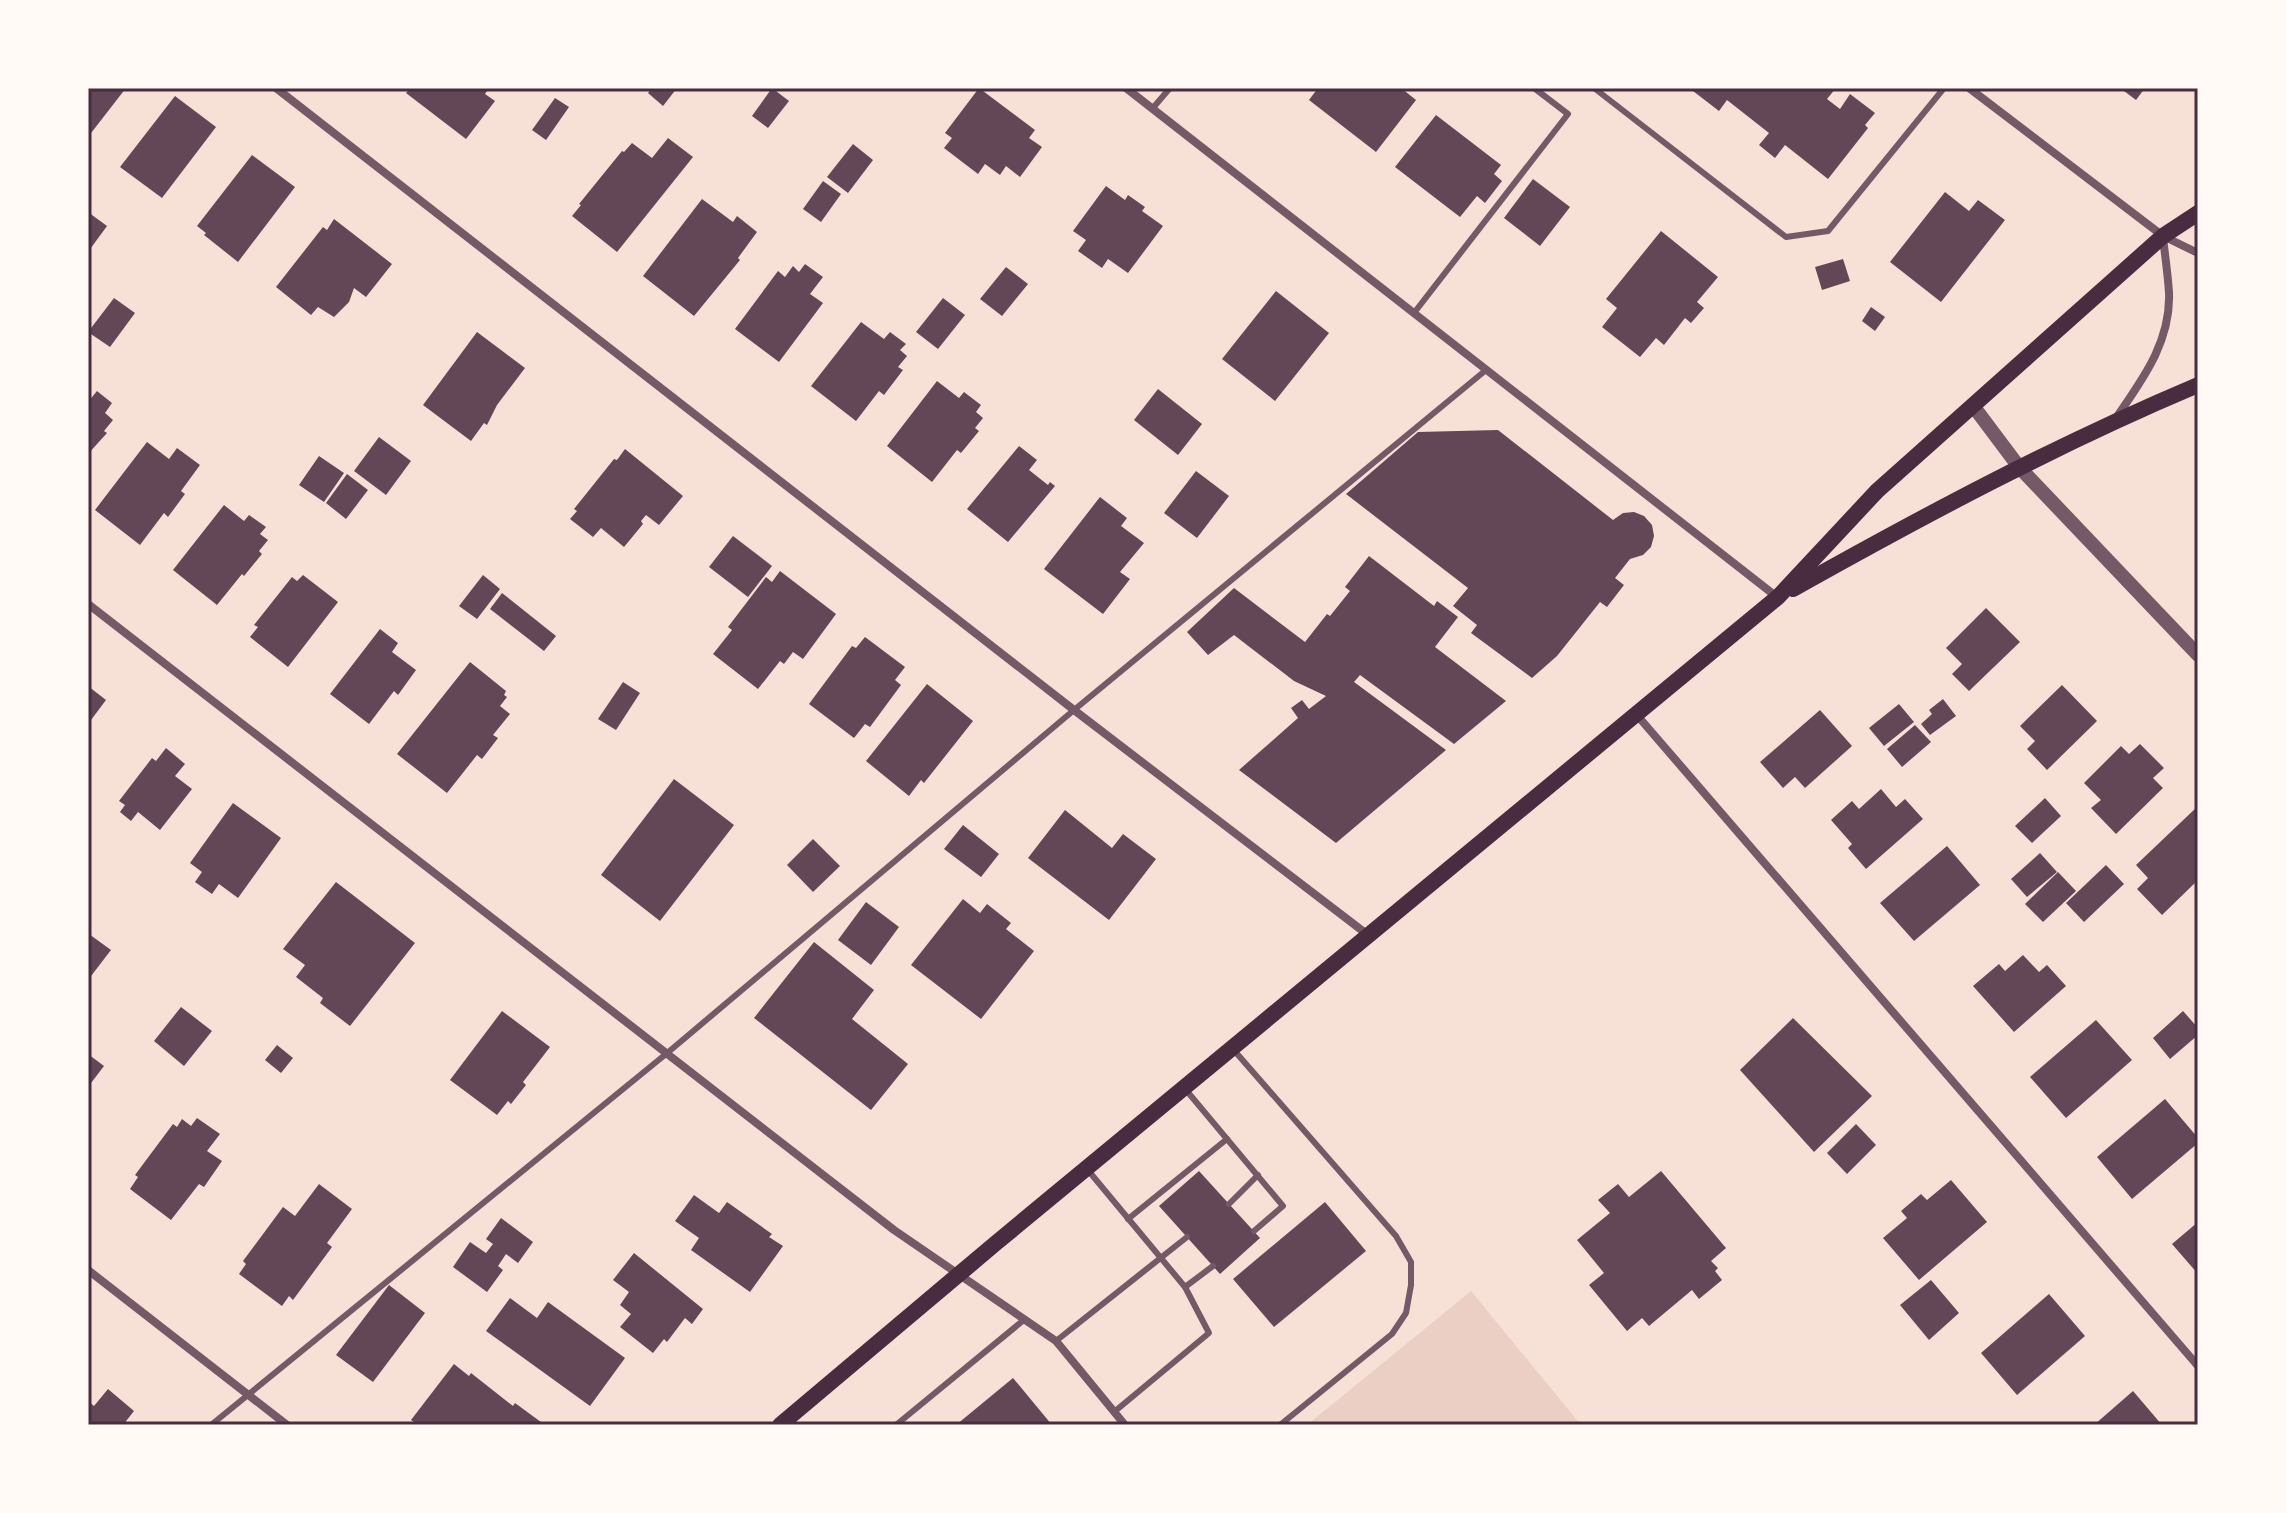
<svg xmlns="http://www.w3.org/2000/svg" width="2286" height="1513" viewBox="0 0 2286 1513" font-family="'Times New Roman',serif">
<rect width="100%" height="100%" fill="#f7e1d7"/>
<path fill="#ebcfc5" d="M1471,1291l110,134h-274z"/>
<g fill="#644757">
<path d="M88,88h38l-38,49z"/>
<path d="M410,88h79l-4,6 10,7 -29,38 -60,-46z"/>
<path d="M652,88h25l-14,18 -15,-13z"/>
<path d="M772,88l17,13 -21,27 -16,-12z"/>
<path d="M979,88l56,42 -6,8 13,9 -22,30 -14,-11 -6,9 -15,-11 -7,10 -34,-26 8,-10 -7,-5z"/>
<path d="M1318,88h83l15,12 -40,52 -67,-52z"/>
<path d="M1695,88h141l-9,11 13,10 10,-15 25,19 -10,12 3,3 -40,51 -43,-34 -10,13 -16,-13 10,-12 -42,-33 -8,11 -26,-20z"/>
<path d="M2120,88h25l-9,12z"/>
<path d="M175,96l41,31 -54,71 -42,-31z"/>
<path d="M555,98l14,9 -23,33 -14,-10z"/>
<path d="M1436,115l65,50 -7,9 8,7 -17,22 -8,-7 -17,21 -65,-50z"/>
<path d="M668,138l25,19 -76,95 -45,-36 9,-11 -2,-1 43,-53 2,1 8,-9 20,15z"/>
<path d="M853,144l20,16 -25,33 -21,-16z"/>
<path d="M252,155l43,32 -57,75 -34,-27 2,-2 -9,-7z"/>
<path d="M1533,179l37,28 -30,39 -36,-28z"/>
<path d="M823,181l18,13 -20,28 -18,-13z"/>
<path d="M1106,186l19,14 3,-5 17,12 -3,4 21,15 -35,47 -20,-14 -6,9 -24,-17 8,-11 -13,-9z"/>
<path d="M1945,192l24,19 9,-11 27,20 -64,82 -51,-40z"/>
<path d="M702,199l31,23 4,-6 20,16 -19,26 2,2 -46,56 -51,-40z"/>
<path d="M88,212l19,14 -19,26z"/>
<path d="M334,219l58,45 -26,33 -12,-9 -5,14 -15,15 -16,-10 -7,8 -35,-28 47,-60 4,3z"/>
<path d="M1661,231l57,46 -21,25 7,6 -13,15 -6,-5 -21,27 -8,-7 -16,19 -38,-30 15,-19 -11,-9z"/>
<path d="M1843,259l7,22 -28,9 -7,-23z"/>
<path d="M805,264l18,13 -13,17 13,9 -44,59 -44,-33 43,-58 7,6 8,-11 6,6z"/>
<path d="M1006,267l22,17 -26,32 -22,-17z"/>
<path d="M1276,291l53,42 -54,68 -53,-42z"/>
<path d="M114,298l21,15 -25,34 -22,-15z"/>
<path d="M943,298l22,17 -27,34 -22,-17z"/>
<path d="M1871,307l14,10 -10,14 -13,-10z"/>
<path d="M861,322l23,17 6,-7 16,12 -6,6 7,6 -9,11 5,3 -19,25 -5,-4 -23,30 -45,-35z"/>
<path d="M477,332l48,36 -28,37 -10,20 -3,-2 -13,18 -48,-36z"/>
<path d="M937,381l22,17 5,-6 17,13 -5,7 7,6 -8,10 4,3 -18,22 -4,-3 -25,32 -45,-36z"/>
<path d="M1158,389l44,35 -24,31 -44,-35z"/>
<path d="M97,391l15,12 -7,10 8,7 -9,11 3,2 -19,21v-52z"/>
<path d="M1498,430l115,90 10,-7 11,-1 10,4 8,9 2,11 -3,11 -8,8 -13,4 -15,19 9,7 -17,22 -7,-5 -43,54 -25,22 -61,-45 6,-8 -24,-19 15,-18 -122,-94 72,-62z"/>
<path d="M379,437l32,24 -25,34 -32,-24z"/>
<path d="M147,442l22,17 8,-11 23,17 -19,26 4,3 -17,23 -4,-4 -24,32 -45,-35z"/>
<path d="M1019,446l18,14 -8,10 19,15 2,-3 5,4 -47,56 -41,-33z"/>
<path d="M625,449l58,47 -24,29 -13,-10 -5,6 2,3 -19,23 -23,-19 -8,9 -23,-18 7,-8 -3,-2 40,-50 3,1z"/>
<path d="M319,456l25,17 -20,29 -25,-17z"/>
<path d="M1196,471l33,25 -32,42 -33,-25z"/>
<path d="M347,474l21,16 -22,29 -20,-16z"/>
<path d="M1100,497l27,21 -6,8 23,17 -24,29 10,7 -27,35 -59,-45z"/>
<path d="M224,505l20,16 5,-6 17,12 -6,7 8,6 -9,11 3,3 -18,22 -2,-2 -25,31 -44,-35z"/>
<path d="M733,536l39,30 -24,31 -39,-30z"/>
<path d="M1369,556l65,50 3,-5 21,16 -23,30 71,54 -52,43 -94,-69 -6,7 92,68 -110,93 -97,-73 59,-52 -7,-10 11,-8 7,9 17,-13 -32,-15 -60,-46 -26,20 -21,-23 47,-44 71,54 22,-28 3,2 20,-25 -5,-4z"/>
<path d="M780,571l56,43 -33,45 -10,-7 -9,12 -4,-3 -22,28 -45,-35 19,-24 -4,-3 38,-50 6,5z"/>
<path d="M303,575l35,27 -50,65 -38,-30 8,-10 -4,-2 38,-48 5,4z"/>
<path d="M483,575l17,14 -23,30 -18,-13z"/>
<path d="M502,593l54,43 -12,15 -54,-42z"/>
<path d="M1986,608l34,34 -51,49 -17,-17 10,-10 -16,-16z"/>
<path d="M380,629l18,14 -6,9 24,18 -18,25 -4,-4 -25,33 -39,-30z"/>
<path d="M865,637l40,30 -10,13 6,5 -31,42 -5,-3 -11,14 -45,-34 43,-58 4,2z"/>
<path d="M470,662l36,29 -2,4 3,2 -7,9 10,8 -17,21 5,3 -16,21 -5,-4 -30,38 -50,-39z"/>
<path d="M623,682l17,11 -24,37 -18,-11z"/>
<path d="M927,684l46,37 -49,62 -3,-3 -12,16 -43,-35z"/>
<path d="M2062,685l35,36 -50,49 -20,-21 8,-8 -15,-15z"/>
<path d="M88,686l18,14 -18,24z"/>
<path d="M1943,699l13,17 -26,19 -9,-11 11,-10 -3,-4z"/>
<path d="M1899,704l15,18 -30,24 -15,-18z"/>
<path d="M1820,710l32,36 -47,42 -10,-11 -12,11 -23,-26z"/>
<path d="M1915,725l16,17 -29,25 -15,-18z"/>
<path d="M2140,744l24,24 -11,10 10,10 -47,46 -25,-26 10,-8 -17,-17 37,-37 8,8z"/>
<path d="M166,748l19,16 -10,12 17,13 -32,41 -22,-18 -7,9 -11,-9 5,-7 -6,-4 33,-43 4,3z"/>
<path d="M674,779l60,46 -74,96 -59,-46z"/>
<path d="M1881,789l15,18 9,-8 18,20 -57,50 -18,-21 4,-4 -21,-24 21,-19 7,8z"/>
<path d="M2045,798l16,18 -29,27 -17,-17z"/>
<path d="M233,803l48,35 -43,60 -19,-14 -7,10 -17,-12 7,-10 -12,-9z"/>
<path d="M2198,806v74l-36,35 -25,-26 11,-11 -12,-13z"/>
<path d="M1065,810l47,38 11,-14 33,25 -47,61 -81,-62z"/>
<path d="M963,825l36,29 -18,23 -37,-28z"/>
<path d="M813,839l27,27 -27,26 -26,-27z"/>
<path d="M1947,846l33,39 -66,56 -34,-38z"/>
<path d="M2040,853l17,19 -30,25 -16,-18z"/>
<path d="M2106,865l18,19 -40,38 -18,-19z"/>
<path d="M2058,872l18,19 -33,31 -18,-18z"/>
<path d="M336,882l79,61 -65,83 -30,-23 3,-5 -27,-21 9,-12 -22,-16z"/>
<path d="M963,899l17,14 7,-9 24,19 -5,6 28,22 -53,68 -70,-54z"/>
<path d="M866,902l33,25 -28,38 -33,-25z"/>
<path d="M89,934l22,16 -23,30v-44z"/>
<path d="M814,942l60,48 -22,29 56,45 -37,46 -117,-92z"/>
<path d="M2023,955l16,17 8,-7 19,21 -52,46 -41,-46 26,-22 6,7z"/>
<path d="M181,1007l31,24 -28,35 -30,-25z"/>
<path d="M502,1011l48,36 -27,35 3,3 -15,19 -3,-3 -11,14 -47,-35z"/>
<path d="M2183,1011l15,17v7l-28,24 -17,-21z"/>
<path d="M1793,1018l79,78 -58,56 -74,-82z"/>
<path d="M2096,1020l36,40 -66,58 -36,-41z"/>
<path d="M277,1045l16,13 -12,15 -16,-13z"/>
<path d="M88,1054l16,12 -16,21z"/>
<path d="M2165,1099l33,39v5l-66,56 -35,-42z"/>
<path d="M197,1118l23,16 -13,17 15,10 -18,26 -5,-3 -28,36 -41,-31 8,-12 -3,-2 38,-51 4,3 5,-8 9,7z"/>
<path d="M1856,1124l20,21 -29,29 -20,-21z"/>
<path d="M1199,1171l61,67 -40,36 -61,-68z"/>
<path d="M1661,1171l65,77 -15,13 7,7 -3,3 7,9 -23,19 -7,-9 -43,36 -7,-8 -15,13 -38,-46 15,-12 -27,-33 33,-27 -12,-13 20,-16 11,13z"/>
<path d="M1951,1180l36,42 -68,58 -36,-42 24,-20 -6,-7 20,-17 6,6z"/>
<path d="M319,1184l33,25 -25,34 5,4 -39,53 -4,-4 -7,10 -43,-32 7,-10 -3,-3 40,-54 12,9z"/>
<path d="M694,1195l25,18 8,-11 45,32 -3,3 14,9 -33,46 -59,-42 8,-12 -24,-17z"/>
<path d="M1325,1202l41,49 -92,76 -41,-48z"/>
<path d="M501,1218l32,24 -15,21 -12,-9 -8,12 5,4 -16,22 -34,-25 17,-25 16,11 7,-9 -7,-5z"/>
<path d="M2198,1222v52l-26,-30z"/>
<path d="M634,1253l69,56 -11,15 -7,-6 -18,24 -3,-3 -11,14 -33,-26 11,-13 -11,-9 9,-13 -16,-12z"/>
<path d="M1931,1280l28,33 -30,27 -29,-35z"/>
<path d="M389,1285l36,28 -52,69 -37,-27z"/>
<path d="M2049,1294l36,42 -68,59 -36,-42z"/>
<path d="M510,1298l27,20 11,-16 77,56 -35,48 -104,-75z"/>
<path d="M454,1364l15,12 2,-3 42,33 2,-3 30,22h-127l-7,-5z"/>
<path d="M1013,1378l39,47h-96z"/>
<path d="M108,1389l26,22 -11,14h-35v-24l6,5z"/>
<path d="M2133,1391l29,34h-68z"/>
</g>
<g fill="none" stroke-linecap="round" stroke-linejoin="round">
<g stroke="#755966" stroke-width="6">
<path d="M1594,88l192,149 42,-6 116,-143"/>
<path d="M1152,109l18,-21"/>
<path d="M1414,313l154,-199 -34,-26"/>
<path d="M1232,1048l164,188 15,26v23l-5,28 -14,21 -112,91"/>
<path d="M1186,1090l97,116 -29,25"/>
<path d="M1087,1169l98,118 28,-21"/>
<path d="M1229,1204l29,-29"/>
<path d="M1128,1219l99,-80"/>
<path d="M1056,1341l131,-104"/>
<path d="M1114,1412l95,-79 -24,-46"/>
<path d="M211,1425l455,-371 408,-344 412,-340"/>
<path d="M896,1425l129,-106"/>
</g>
<g stroke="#755966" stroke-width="8">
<path d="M276,88l798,622 294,225"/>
<path d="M1126,88l651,509"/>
<path d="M1969,88l194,148 35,17"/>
<path d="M2116,418c26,-38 55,-76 53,-125 -1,-18 -4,-37 -6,-56"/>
<path d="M88,604l806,626 162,111 69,84"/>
<path d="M1636,714l562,652"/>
<path d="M88,1270l199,155"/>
</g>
<path stroke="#755966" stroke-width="14" d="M1974,407l45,60 179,188"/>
<g stroke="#4a2c40" stroke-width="16">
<path d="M1793,589c132,-74 265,-145 405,-204"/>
<path d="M780,1425l216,-182 782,-646 99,-106 286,-255 35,-23"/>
</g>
</g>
<rect width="2286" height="1513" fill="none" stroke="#fffaf5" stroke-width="180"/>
<rect x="90" y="90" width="2106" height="1333" fill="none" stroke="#4a2c40" stroke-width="3"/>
</svg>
